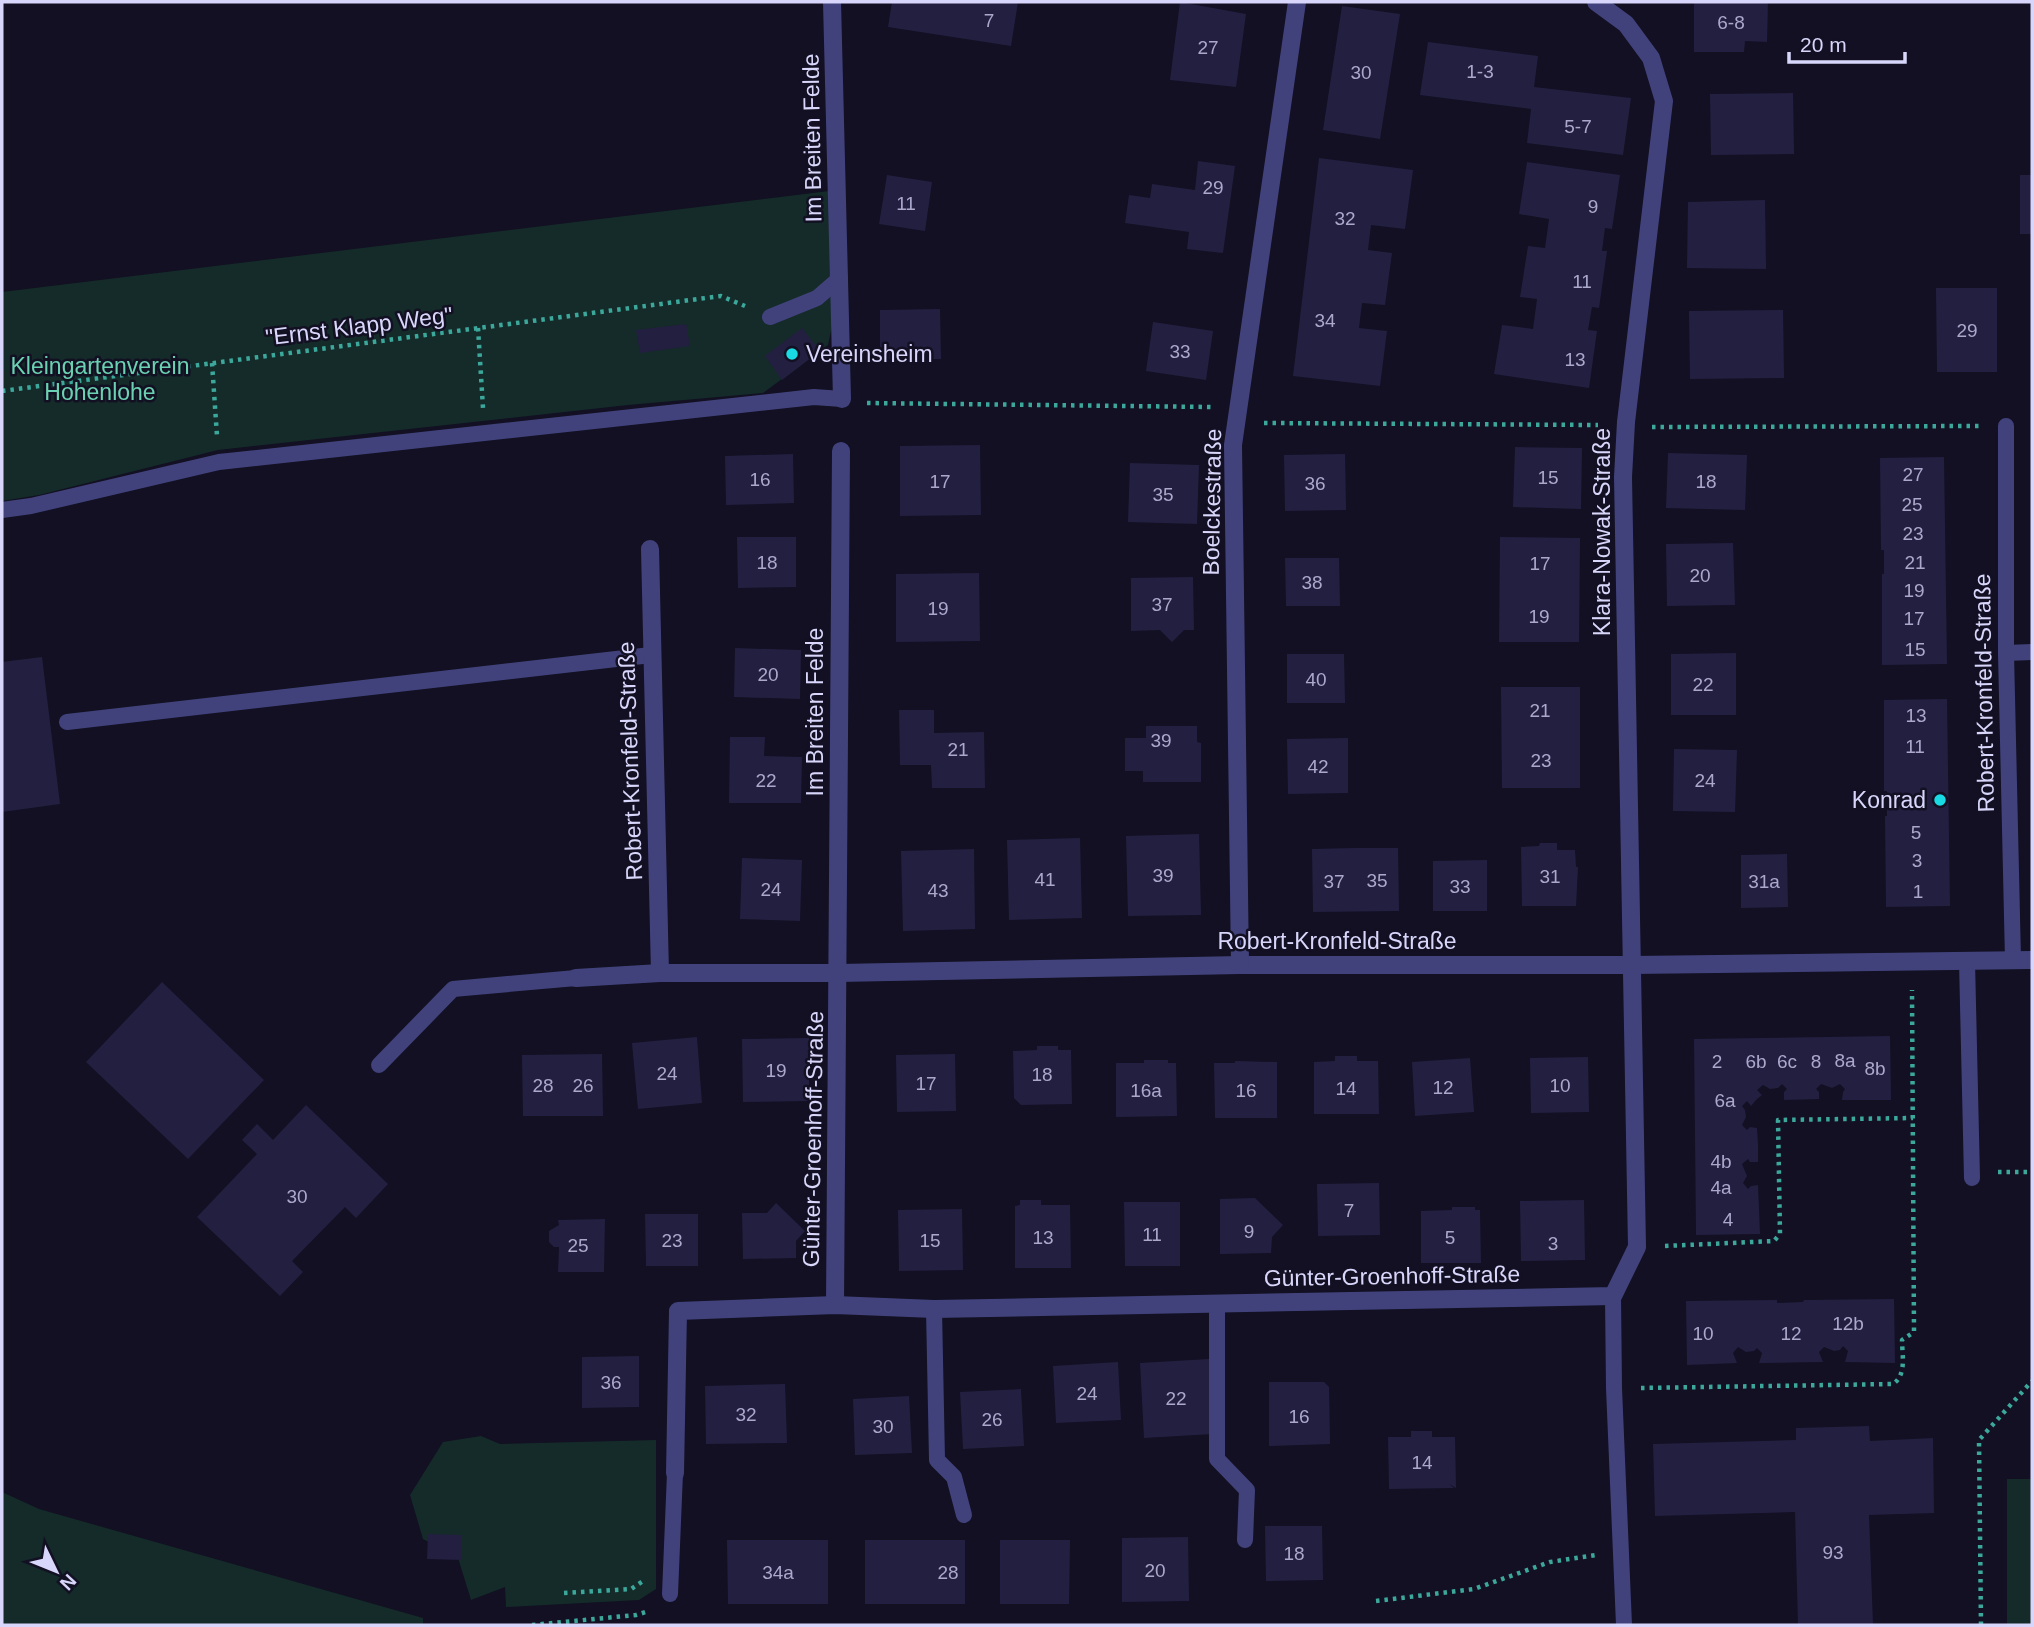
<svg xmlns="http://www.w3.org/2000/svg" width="2034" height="1627" viewBox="0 0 2034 1627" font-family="Helvetica,sans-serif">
<rect width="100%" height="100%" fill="#121022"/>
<g fill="#142b29">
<path d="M829,191l4,131 -5,23 -65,48 -135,12 -410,45 -179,45 -37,6v-209z"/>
<path d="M481,1436l19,8 156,-4v149l-17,11 -133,7 -1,-20 -34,13 -13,-42 -35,-19 -13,-44 33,-53z"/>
<rect x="2007" y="1479" width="25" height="146"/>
<path d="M2,1492l37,17 384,109v7h-421z"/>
</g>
<g fill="#231f41">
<path d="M892,2h126l-7,44 -123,-19z"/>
<path d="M1180,2l66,12 -10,73 -66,-7z"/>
<path d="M1694,2h74l-1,40 -22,-1 -1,11h-50z"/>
<path d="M1342,6l58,8 -20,125 -57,-9z"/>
<path d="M1428,42l110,14 -4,31 97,11 -8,57 -96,-12 4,-34 -111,-14z"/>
<path d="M1793,93l1,61 -83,1 -1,-61z"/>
<path d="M1319,158l94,12 -8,59 -34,-4 -3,25 24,3 -7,52 -23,-2 -3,25 28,3 -7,55 -87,-10z"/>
<path d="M1198,161l37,5 -12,87 -36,-4 2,-17 -64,-9 4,-28 21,3 2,-14 43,6z"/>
<path d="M1527,162l93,13 -8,54 -7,-1 -3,23h5l-8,57 -7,-1 -4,23 9,1 -8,57 -95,-14 8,-49 31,4 4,-30 -17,-2 8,-51 17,2 4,-29 -30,-5z"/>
<path d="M887,175l45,7 -7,49 -46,-7z"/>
<rect x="2020" y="175" width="12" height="59"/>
<path d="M1765,200l1,69 -79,-1 1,-66z"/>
<path d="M1936,288h61v84h-60z"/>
<path d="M940,309l1,50h-61v-49z"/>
<path d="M1783,310l1,68 -94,1 -1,-68z"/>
<path d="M1153,322l60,9 -7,49 -60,-9z"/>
<path d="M686,324l4,22 -50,7 -4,-23z"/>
<path d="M802,328l18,23 -38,29 -17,-24z"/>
<path d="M980,445l1,70 -81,1v-70z"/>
<path d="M1515,447l67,1 -1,61 -68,-2z"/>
<path d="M1668,453l79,2 -2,55 -79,-2z"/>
<path d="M793,454l1,49 -68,2 -1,-49z"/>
<path d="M1345,454l1,56 -61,1 -1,-56z"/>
<path d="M1944,457l3,207 -65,1v-91h2v-24h-3l-1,-92z"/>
<path d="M1130,463l69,2 -2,59 -69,-2z"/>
<path d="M737,537h59v50l-58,1z"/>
<path d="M1500,537l80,1 -1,104h-80z"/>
<path d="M1733,543l2,62 -68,1 -1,-62z"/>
<path d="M1285,558h54l1,48h-54z"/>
<path d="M979,573l1,68 -84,1v-68z"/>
<path d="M1193,577l1,53h-10l-12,12 -12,-12 -29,1v-53z"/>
<path d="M735,648l66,2 -1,49 -66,-2z"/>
<path d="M1736,653v62h-65v-61z"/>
<path d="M1287,654h57l1,49h-58z"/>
<path d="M42,657l18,147 -58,8v-150z"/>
<path d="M1501,687h79v101h-78z"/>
<path d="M1947,699l3,207 -64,1 -1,-91h2v-25h-3v-91z"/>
<path d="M899,710h35v23l50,-1 1,56h-53l-1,-23h-31z"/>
<path d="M1146,726h51v16l4,1v39h-58v-11h-18v-33h21z"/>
<path d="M730,737h35l-1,19 38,1 -1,46h-72z"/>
<path d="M1348,738v55l-60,1 -1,-55z"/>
<path d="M1674,749l63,1 -2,62 -62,-1z"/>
<path d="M1199,834l2,81 -73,1 -2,-80z"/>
<path d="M1080,838l2,80 -73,2 -2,-80z"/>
<path d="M1540,843h17v7h18l1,17h2l-2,39h-54l-1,-59 18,-1z"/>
<path d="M1355,848h43l1,63 -86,1 -1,-63z"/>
<path d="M974,849l1,80 -72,2 -2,-80z"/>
<path d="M1787,854l1,53 -47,1v-53z"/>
<path d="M742,858l60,2 -2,61 -60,-2z"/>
<path d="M1487,860v51h-54v-50z"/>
<path d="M162,982l102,98 -76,79 -102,-97z"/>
<path d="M1890,1036l1,64h-49l1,-8 2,-3 -5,-5 -8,4 -11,-4 -5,5 3,3v7l-35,1v-8l3,-3 -5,-5 -4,4 -8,1 -7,-4 -6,5 5,5 -6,5 -5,6 -4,-5 -5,5 3,4 1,7 -4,8 5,5 3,-3 7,1 1,17v17h-8l-2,-3 -6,5 5,12 -4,7 5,6 3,-3 7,-1 2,49 -64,1 -2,-196z"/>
<path d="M697,1037l5,66 -64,6 -6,-66z"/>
<path d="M809,1038v63l-66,1 -1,-63z"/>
<path d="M1037,1046h21v4h13l1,54 -51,1 -7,-7 -1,-47 24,-1z"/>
<path d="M602,1054l1,62h-80l-1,-61z"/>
<path d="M955,1054l1,57 -59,1 -1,-57z"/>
<path d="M1335,1056h22v5h21l1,53h-65v-52l21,-1z"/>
<path d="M1588,1057l1,55 -58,1 -1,-55z"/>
<path d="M1470,1058l4,54 -59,4 -3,-54z"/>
<path d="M1144,1060h24v3h8l1,53 -61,1v-54h28z"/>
<path d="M1235,1061l42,1v56h-62l-1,-55h21z"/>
<path d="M306,1105l82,79 -32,34 -11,-11 -53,54 11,11 -23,24 -83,-79 60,-63 -15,-14 15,-16 16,16z"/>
<path d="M1379,1183l1,52 -62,1 -1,-52z"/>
<path d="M1255,1198l28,27 -11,12 -1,16 -51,1v-55z"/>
<path d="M1020,1200h21v5h29l1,63h-56v-62l5,-1z"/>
<path d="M1584,1200l1,60 -64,1 -1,-60z"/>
<path d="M1124,1202h56v64h-55z"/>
<path d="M776,1203l29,28 -9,10v17l-53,1 -1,-46h25z"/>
<path d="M1452,1207h23v3h5l1,53h-60v-52l31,-1z"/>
<path d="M962,1209l1,61 -64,1 -1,-61z"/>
<path d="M645,1214h53v52h-52z"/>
<path d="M605,1219l-1,53h-46l1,-25h-5l-5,-5v-11l10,-6 -1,-5z"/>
<path d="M1894,1299l1,64 -50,-1 3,-11 -5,-5 -3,4 -6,1 -10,-4 -5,5 4,10 -64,1 3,-10 -5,-5 -3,3 -8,1 -8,-5 -5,6 4,10 -50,2 -1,-64 91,-1v3l26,-1 1,-2z"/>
<path d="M639,1356v51l-57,1v-51z"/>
<path d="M1209,1359l4,75 -69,4 -4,-75z"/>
<path d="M1118,1362l3,58 -65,3 -3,-57z"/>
<path d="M1269,1382h55l5,5 1,57 -61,2z"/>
<path d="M785,1384l2,59 -81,1 -1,-58z"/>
<path d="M1021,1389l3,57 -61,3 -3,-57z"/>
<path d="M909,1396l3,57 -57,2 -2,-56z"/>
<path d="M1869,1426l1,15 63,-3 1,75 -65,2 4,110h-75l-3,-113 -140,4 -2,-72 143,-4v-12z"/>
<path d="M1411,1431h21v6h23l1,51 -7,-4 5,4 -65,1 -1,-52h23z"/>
<path d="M1265,1526h57l1,54 -57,1z"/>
<path d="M428,1534l34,1v25l-35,-1z"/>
<path d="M1188,1537l1,64 -67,1v-64z"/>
<path d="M727,1540h101v64h-100z"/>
<rect x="865" y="1540" width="100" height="64"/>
<path d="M1000,1540h70l-1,64h-69z"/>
</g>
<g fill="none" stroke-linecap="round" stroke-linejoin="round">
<g stroke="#3ca89c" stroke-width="4.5" stroke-dasharray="3.5 5" stroke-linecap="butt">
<path d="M478,328l5,80"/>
<path d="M212,363l5,73"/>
<path d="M2,391l719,-95 24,10"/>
<path d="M867,403l345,4"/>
<path d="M1264,423l334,2"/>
<path d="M1652,427l327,-1"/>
<path d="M1998,1172h34"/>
<path d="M1665,1246l109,-5 6,-7 -2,-114 135,-2"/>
<path d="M1641,1388l252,-4c14,-9 9,-30 9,-44l12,-8 -2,-342"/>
<path d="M564,1593l67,-4 12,-8"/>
<path d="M1376,1601l98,-12 76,-27 46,-7"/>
<path d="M532,1625l104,-10 13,-4"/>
<path d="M1981,1625l-2,-185 53,-59"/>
</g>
<g stroke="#41427c" stroke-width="16">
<path d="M770,317l47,-19 23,-20"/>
<path d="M2006,426v227l7,307"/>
<path d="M2,510l29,-4 188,-44 595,-65 28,2"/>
<path d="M2006,653l26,-1"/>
<path d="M67,722l584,-67"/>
<path d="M1967,961l5,217"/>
<path d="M379,1065l74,-76 123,-11"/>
<path d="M1613,1296l1,92 10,237"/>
<path d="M1217,1304v155l30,31 -2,50"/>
<path d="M934,1309l3,151 17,17 10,38"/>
<path d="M670,1594l5,-121"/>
</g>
<g stroke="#41427c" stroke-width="18">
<path d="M832,2l10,397"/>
<path d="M650,549l10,424h179l401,-8h392l400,-5"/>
<path d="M1240,965l-7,-520 64,-443"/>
<path d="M576,978l84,-5"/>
<path d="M835,1305l6,-854"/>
<path d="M675,1473l3,-162 157,-6 99,4 679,-13 24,-49 -14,-770 3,-55 38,-321 -13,-43 -25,-34 -30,-22"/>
</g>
</g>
<g fill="#19dbe3" stroke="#121022" stroke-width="2.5">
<circle cx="792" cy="354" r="7"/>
<circle cx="1940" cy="800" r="7"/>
</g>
<g text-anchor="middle" stroke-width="5" stroke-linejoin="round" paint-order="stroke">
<g font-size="19" fill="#aba8cc">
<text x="989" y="27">7</text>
<text x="1731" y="29">6-8</text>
<text x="1208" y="54">27</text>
<text x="1480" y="78">1-3</text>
<text x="1361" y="79">30</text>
<text x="1578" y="133">5-7</text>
<text x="1213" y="194">29</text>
<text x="906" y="210">11</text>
<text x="1593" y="213">9</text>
<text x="1345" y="225">32</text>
<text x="1582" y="288">11</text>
<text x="1325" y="327">34</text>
<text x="1967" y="337">29</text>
<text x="1180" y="358">33</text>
<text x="1575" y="366">13</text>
<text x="1913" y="481">27</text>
<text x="1548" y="484">15</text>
<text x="760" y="486">16</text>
<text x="940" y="488">17</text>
<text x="1706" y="488">18</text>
<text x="1315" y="490">36</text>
<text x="1163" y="501">35</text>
<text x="1912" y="511">25</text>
<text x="1913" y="540">23</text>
<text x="767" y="569">18</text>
<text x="1915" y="569">21</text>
<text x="1540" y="570">17</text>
<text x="1700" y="582">20</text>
<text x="1312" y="589">38</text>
<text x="1914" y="597">19</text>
<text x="1162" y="611">37</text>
<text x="938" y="615">19</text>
<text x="1539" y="623">19</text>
<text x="1914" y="625">17</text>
<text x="1915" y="656">15</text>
<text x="768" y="681">20</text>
<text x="1316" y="686">40</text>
<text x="1703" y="691">22</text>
<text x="1540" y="717">21</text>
<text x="1916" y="722">13</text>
<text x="1161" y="747">39</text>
<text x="1915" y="753">11</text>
<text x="958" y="756">21</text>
<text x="1541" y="767">23</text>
<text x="1318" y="773">42</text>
<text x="766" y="787">22</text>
<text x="1705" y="787">24</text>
<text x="1916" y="839">5</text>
<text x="1917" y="867">3</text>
<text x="1163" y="882">39</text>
<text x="1550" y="883">31</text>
<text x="1045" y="886">41</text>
<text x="1377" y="887">35</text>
<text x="1334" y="888">37</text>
<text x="1764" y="888">31a</text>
<text x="1460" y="893">33</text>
<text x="771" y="896">24</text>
<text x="938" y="897">43</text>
<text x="1918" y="898">1</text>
<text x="1845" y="1067">8a</text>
<text x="1717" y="1068">2</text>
<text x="1756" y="1068">6b</text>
<text x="1787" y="1068">6c</text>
<text x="1816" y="1068">8</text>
<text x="1875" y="1075">8b</text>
<text x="776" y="1077">19</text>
<text x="667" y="1080">24</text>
<text x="1042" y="1081">18</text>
<text x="926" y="1090">17</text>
<text x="543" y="1092">28</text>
<text x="583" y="1092">26</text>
<text x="1560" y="1092">10</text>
<text x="1443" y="1094">12</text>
<text x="1346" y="1095">14</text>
<text x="1146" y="1097">16a</text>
<text x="1246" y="1097">16</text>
<text x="1725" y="1107">6a</text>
<text x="1721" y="1168">4b</text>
<text x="1721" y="1194">4a</text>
<text x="297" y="1203">30</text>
<text x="1349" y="1217">7</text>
<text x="1728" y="1226">4</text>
<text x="1249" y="1238">9</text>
<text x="1152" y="1241">11</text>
<text x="1043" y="1244">13</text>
<text x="1450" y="1244">5</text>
<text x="672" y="1247">23</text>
<text x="930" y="1247">15</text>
<text x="1553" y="1250">3</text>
<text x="578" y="1252">25</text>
<text x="1848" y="1330">12b</text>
<text x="1703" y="1340">10</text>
<text x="1791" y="1340">12</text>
<text x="611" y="1389">36</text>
<text x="1087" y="1400">24</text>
<text x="1176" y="1405">22</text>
<text x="746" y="1421">32</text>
<text x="1299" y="1423">16</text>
<text x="992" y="1426">26</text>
<text x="883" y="1433">30</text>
<text x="1422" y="1469">14</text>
<text x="1833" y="1559">93</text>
<text x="1294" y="1560">18</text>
<text x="1155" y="1577">20</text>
<text x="778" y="1579">34a</text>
<text x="948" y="1579">28</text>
</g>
<g font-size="23" fill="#d8d6fa" stroke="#121022">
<text transform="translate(812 138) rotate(-91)" y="8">Im Breiten Felde</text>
<text transform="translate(359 326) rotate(-7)" y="8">"Ernst Klapp Weg"</text>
<text transform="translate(1212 502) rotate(-89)" y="8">Boelckestraße</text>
<text transform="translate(1602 532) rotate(-90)" y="8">Klara-Nowak-Straße</text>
<text transform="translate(1984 693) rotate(-91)" y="8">Robert-Kronfeld-Straße</text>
<text transform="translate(815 712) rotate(-90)" y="8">Im Breiten Felde</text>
<text transform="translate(630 761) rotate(-92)" y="8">Robert-Kronfeld-Straße</text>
<text x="1337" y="949">Robert-Kronfeld-Straße</text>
<text transform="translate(813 1139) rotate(-89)" y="8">Günter-Groenhoff-Straße</text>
<text transform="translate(1392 1276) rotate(-1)" y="8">Günter-Groenhoff-Straße</text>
</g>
<g font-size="23" fill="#d8d6fa" stroke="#121022" text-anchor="start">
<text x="806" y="362">Vereinsheim</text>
<text x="1926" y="808" text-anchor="end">Konrad</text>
</g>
<g font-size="23" fill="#6ad2b2" stroke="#121022">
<text x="100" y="374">Kleingartenverein<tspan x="100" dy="26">Hohenlohe</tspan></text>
</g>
</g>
<rect width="2034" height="1627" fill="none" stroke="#d8d6fa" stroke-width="7"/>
<g transform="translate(56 1571) rotate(133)" stroke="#121022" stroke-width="5" paint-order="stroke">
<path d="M0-5L12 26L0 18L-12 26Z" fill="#d8d6fa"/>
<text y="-10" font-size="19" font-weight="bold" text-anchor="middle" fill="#d8d6fa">N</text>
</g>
<path d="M1789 52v10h116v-10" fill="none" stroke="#d8d6fa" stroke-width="3.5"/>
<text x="1800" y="52" font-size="21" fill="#d8d6fa" stroke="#121022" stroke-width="5" paint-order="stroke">20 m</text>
</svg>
